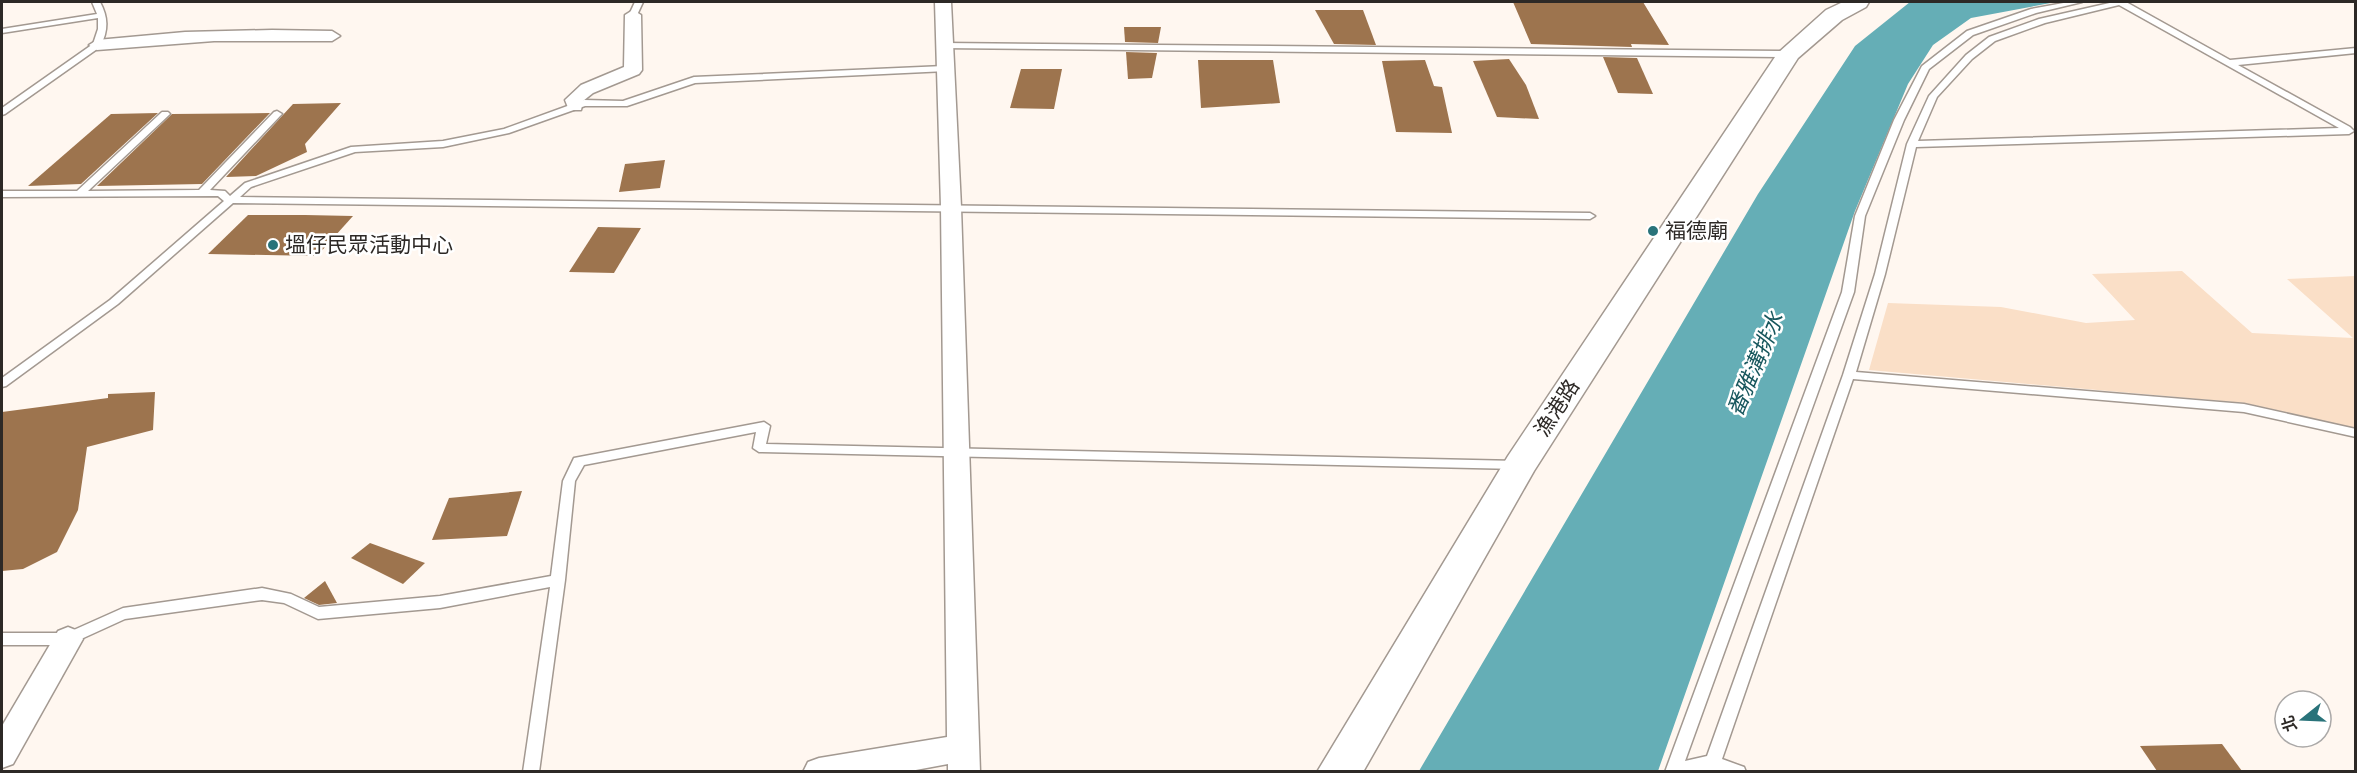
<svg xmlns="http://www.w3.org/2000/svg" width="2357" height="773" viewBox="0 0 2357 773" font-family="'Archivo Narrow','Noto Sans TC',sans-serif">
<rect width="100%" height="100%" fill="#fff7f0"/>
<path fill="#fadfc7" d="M2182,271l70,62 101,5 -66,-59 68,-3v152l-110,-25 -376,-33 19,-67 113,4 85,16 49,-3 -43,-46z"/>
<path fill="#65aeb6" d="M1910,2h146l-85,16 -38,27 -25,39 -53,127 -197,560h-239l339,-577 97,-148z"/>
<g fill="#9d744e">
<path d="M1513,2h130l26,43 -38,-1 1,3 -101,-3z"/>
<path d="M1315,10h48l13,35 -42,-1z"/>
<path d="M1124,27h37l-3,16 -33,-1z"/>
<path d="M1126,52l31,1 -5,25 -24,1z"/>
<path d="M1603,57l34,1 16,36 -35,-1z"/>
<path d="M1509,59l17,26 13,34 -42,-2 -24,-56z"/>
<path d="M1198,60h75l7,43 -79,5z"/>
<path d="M1425,60l9,26 8,1 10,46 -56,-1 -14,-71z"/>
<path d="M1021,69h41l-8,40 -44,-1z"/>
<path d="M341,103l-36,41 2,8 -51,24 -30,1 67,-73z"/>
<path d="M158,113l-77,71 -53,2 83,-72z"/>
<path d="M270,113l-68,71 -105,2 75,-72z"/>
<path d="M665,160l-5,28 -41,4 6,-28z"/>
<path d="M248,215h57l48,1 -36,40 -109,-2z"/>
<path d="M598,227l43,1 -27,45 -45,-1z"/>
<path d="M155,392l-2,38 -66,17 -9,63 -21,42 -34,17 -21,2v-159l106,-14v-4z"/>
<path d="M522,491l-15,45 -75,4 17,-42z"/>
<path d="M370,543l55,20 -22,21 -52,-26z"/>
<path d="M325,581l12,22 -18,2 -15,-7z"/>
<path d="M2222,744l20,27h-85l-17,-25z"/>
</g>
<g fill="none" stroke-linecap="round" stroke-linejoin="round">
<g stroke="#a39991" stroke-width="3">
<g id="lane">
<path d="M92,2h8c8,15 9,28 0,45l-95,67 -3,1v-7l91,-64 5,-15v-11l-96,15v-4l95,-15z"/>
<path d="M635,2h8l-6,13 -4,2 -4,-2z"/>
<path d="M2069,2h13l-46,11 -63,22 -44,34 -25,51 -39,96 -11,76 -169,469 22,-5 136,-381 32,-101 32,-130 22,-48 37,-41 23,-18 50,-18 75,-17h12l104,58 126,-12v5l-118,12 112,62 4,4 -5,3 -433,13 -31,127 -29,98 388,32 112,25v8l-112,-25 -391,-33 -131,380 22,8 2,5h-81l177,-480 13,-76 39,-96 28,-54 45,-35 64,-22zM2119,5l220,123 -421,13 19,-44 35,-38 23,-18 50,-18z"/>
<path d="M944,43l845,8 4,3 -4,3 -848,-9 -1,-2z"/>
<path d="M944,66l3,1v4l-252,12 -68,23h-42l-76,27 -66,14 -88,5 -104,35 -11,10 1350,16 5,3 -5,3 -1357,-16 -115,101 -112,82 -4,1v-9l108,-78 114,-99 -6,-5 -216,1v-6h75l85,-79h6l2,2 -82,77 111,-1 75,-78 3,-1 5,3 -2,2 -70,74 15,1 5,5 15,-13 106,-36 92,-6 61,-12 80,-29 39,1 71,-24z"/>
<path d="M764,422l6,4 -4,18 752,17 5,1 1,3 -1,3 -5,1 -759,-17 -6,-4 3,-16 -172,33 -9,16 -10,99 -26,192h-16l27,-185 -110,21 -122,11 -34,-16 -22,-3 -137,19 -57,26h-66v-12h65l56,-25 139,-20 29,6 28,13 121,-11 111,-20 12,-95 11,-23z"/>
</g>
</g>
<g stroke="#a39991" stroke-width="3">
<g id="street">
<path d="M935,2h16l10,205 19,565h-32v-8l-43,8h-102l5,-10 11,-4 128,-21 -6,-530z"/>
<path d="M633,10l8,5 1,55 -3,4 -46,19 -10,8 -2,9h-12l-4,-10 16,-15 43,-18 1,-52z"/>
<path d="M272,30l60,1 8,5 -8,5h-118l-117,9 -8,-5 8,-5 88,-8z"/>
<path d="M68,627l10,4 5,8 -70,125 -11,4v-42l56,-95z"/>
</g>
</g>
<g stroke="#a39991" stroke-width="3">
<path id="secondary" d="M1843,2h26l-3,5 -24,13 -44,38 -264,413 -171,301h-46l191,-316 269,-402 49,-44z"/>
</g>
<use href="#lane" fill="#fff" fill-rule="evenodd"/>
<use href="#street" fill="#fff" fill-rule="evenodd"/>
<use href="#secondary" fill="#fff" fill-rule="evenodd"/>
</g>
<g fill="#29737a" stroke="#fff" stroke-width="2">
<circle cx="1653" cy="231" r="6"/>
<circle cx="273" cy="245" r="6"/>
</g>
<g text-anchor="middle" stroke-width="5" stroke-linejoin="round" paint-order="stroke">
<g font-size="21" fill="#2d2926" stroke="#fff" text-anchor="start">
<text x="1665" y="238">福德廟</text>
<text x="285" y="252">塭仔民眾活動中心</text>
</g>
<g font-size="21" fill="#2d2926" stroke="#fff">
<text transform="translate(1557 408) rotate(-57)" y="7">漁港路</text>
</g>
<g font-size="22" font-style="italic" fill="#18575d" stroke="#fff">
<text transform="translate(1755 364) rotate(-67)" y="8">番雅溝排水</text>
</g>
</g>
<rect width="2357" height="773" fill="none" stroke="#2d2926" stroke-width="6"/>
<g transform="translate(2303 719) rotate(252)"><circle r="28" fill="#ffffff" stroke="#aba9a8" stroke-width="1.5"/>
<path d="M0-4.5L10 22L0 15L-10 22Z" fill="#29737a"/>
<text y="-9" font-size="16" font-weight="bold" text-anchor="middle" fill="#2d2926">北</text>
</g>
</svg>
